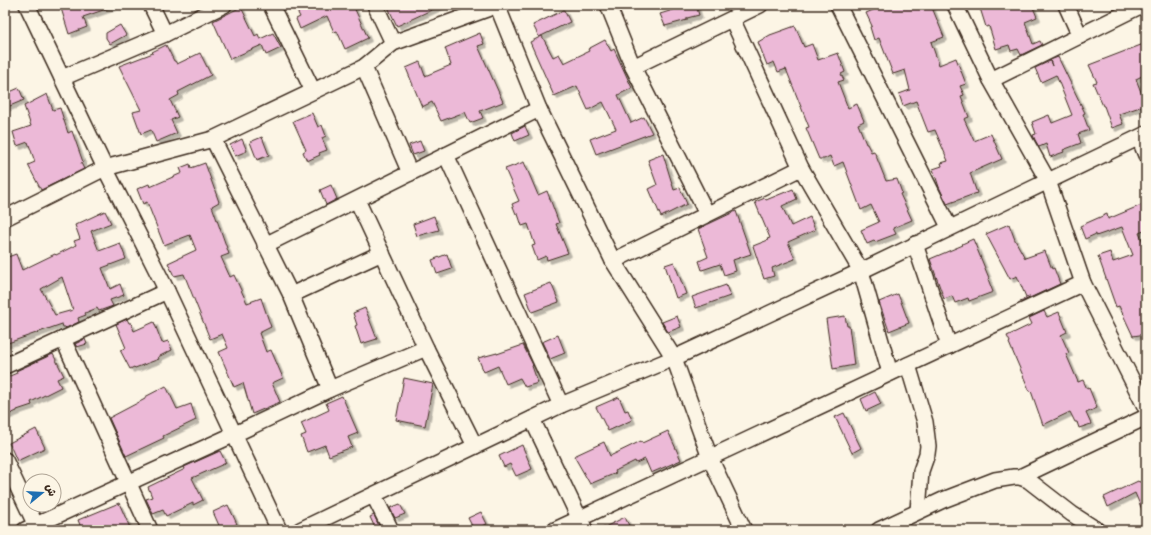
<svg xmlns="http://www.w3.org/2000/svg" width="1151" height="535" viewBox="0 0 1151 535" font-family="Dekko,'Playpen Sans Arabic',sans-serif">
<defs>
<filter id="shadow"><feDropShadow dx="3.5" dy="3.5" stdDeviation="0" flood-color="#0004"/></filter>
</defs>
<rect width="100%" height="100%" fill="#fcf5e5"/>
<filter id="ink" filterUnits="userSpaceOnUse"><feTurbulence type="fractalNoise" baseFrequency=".025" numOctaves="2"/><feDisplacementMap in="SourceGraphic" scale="8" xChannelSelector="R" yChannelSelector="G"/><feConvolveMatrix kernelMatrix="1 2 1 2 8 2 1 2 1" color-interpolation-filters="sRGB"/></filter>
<g filter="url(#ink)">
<g fill="#ecb9d7" stroke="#3b2a1e" fill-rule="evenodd" filter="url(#shadow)">
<path d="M60,5h52v2l-29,10 4,10 -18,7z"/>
<path d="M294,5h59l15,33 -23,11 -8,-18 -3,1 -7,-16 -27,13 -4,-10 4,-2z"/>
<path d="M387,5h55l-45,21z"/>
<path d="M689,5h7l3,10 -12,3v2l-22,6 -5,-12z"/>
<path d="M885,5h46l13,32 -13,5 8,23 17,-7 10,26 -6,2 4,9 -3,1 8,21 -5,2 10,22 17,-7 11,25 -32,14 7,20 -30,11 -8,-17 -6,-18 9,-3 -1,-3 7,-2 -13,-31 -7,2 -12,-31 -13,5 -4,-12 11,-4 -5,-20 -12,4 -14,-36 -5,2 -4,-13 2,-1 -6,-13z"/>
<path d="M979,5h53l5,12 -12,5 8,22 7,-3 2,4 -21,10 -3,-6 -7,2 -2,-6 -13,4 -7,-23 -3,1z"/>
<path d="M241,7l14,29 3,-2 2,5 13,-6 8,15 -15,7 -4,-10 -32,14 -17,-38z"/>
<path d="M564,10l6,12 -31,15 -6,-12z"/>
<path d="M120,25l6,10 -16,9 -4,-6v-5z"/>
<path d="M795,26l9,21 8,-3 6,16 20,-7 7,19 -4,2 3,6 -6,2 10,26 9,-4 7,17 -6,3 8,20h1l4,8 3,-1 12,30 11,-2 5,14 -2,1 12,26 -19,8 3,6 -21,8 -1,-1 -7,3 -6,-14 18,-8 -8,-17 -10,5 -18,-48 -9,4 -4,-10 -6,3h-5l-13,-31 3,-1 -23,-58 -8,3 -4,-10 -7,3 -9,-23 12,-7z"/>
<path d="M480,33l4,11 -6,2 25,56 -23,9 3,7 -13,5 -5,-11 -24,9 -9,-19 -10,5 -16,-39 14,-6 5,14 26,-11 -6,-17z"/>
<path d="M542,36l11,21 6,-3 5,9 25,-12 -1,-2 17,-9 6,11 3,-2 18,39 -14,7 13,28 13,-6 8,16 -56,21 -6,-15 26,-10 -13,-27 -15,8 -11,-24 -23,10 -24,-54z"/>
<path d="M1146,43v31l-10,5 10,26 -27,9 4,10 -11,4 -8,-22h-1l-10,-23 4,-1 -8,-17z"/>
<path d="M166,45l8,16h1l2,3 23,-11 11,22 -33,17 1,3 -9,5 8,17 -7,3 6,13 -21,9 -5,-12 -10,4 -8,-22 8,-2 -22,-44 34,-13 -1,-1z"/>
<path d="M1058,57l27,56 -2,1 6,16 -11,4 3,9 -18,7 1,2 -14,5 -4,-13 -7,3 -4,-7 -2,-5 3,-1 -4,-12 17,-7 3,8 20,-8 -16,-40 -15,7 -6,-14 15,-7 2,5 -2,-6z"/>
<path d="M19,88l5,12 -19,8v-14z"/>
<path d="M47,94l6,16 7,-2 8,25 4,-2 11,31 -2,1 3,6 -43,21 -13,-25 7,-3 -7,-20 -11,4 -4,-14 18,-6 -7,-20z"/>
<path d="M312,113l6,14 4,-2 4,11 -4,2 5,12 -8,3 1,2 -13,6 -4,-9 3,-2 -13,-29z"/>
<path d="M525,126l4,9 -14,6 -3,-8z"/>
<path d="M262,137l7,18 -12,5 -7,-18z"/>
<path d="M242,139l5,12 -12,5 -5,-11z"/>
<path d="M420,141l4,10 -11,4 -4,-10z"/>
<path d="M663,154l11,36 6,-2 7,16 -26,13 -12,-28 8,-4 -9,-25z"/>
<path d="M524,162l14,33 9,-4 12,32 -3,1 12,29 -21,7 -1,-4 -9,4 -5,-14 3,-1 -7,-21 -6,2 -4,-12h-2l-4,-10 7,-3 -14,-32z"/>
<path d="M205,163l14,39 -7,4 17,48 -8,3 9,20 4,-2 13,28 14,-5 10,29 -12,6 7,19 5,-2 12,28 -11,5 8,19 -28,12 -9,-31 -9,4 -15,-35 9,-4 -6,-14 -12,5 -26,-65 -10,2 -6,-13 28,-13 -6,-15 -26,10 -17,-43 -4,2 -6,-15 12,-5 1,3 32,-14 -2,-5 10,-4 1,4z"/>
<path d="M331,185l6,14 -11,6 -6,-15z"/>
<path d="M793,189l4,10 -15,7 9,20 19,-9 5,13 -27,12 7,17 -23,9 2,8 -10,3 -11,-33 15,-6 -1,-1 3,-1 -15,-36 10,-4 1,2z"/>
<path d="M1146,203v27l-7,3 7,16 -4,1 4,9v75l-13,2 -14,-30 -3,1 -18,-51 12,-4 3,10 20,-7 -11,-28 -26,9v-2l-11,5 -5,-13 27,-12 1,5z"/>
<path d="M105,211l6,12 -20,8 8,20 21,-8 6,16 -24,9 8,21 10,-5 4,11 -14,5 3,6 -14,5 -2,-3 -12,5 1,2 -8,3 1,4 -13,6 -1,-1h-2l-1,-3 -57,20v-86l11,-4 6,16 33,-16 1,1 20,-10 -2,-4 6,-2 -5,-14zM62,277l11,33 -18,5 -14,-26z"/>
<path d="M736,211l15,43 -18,6 3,11 -12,4 -4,-11 -18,6 -3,-9 9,-4 -10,-28z"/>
<path d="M434,216l5,14 -22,6 -4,-12z"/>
<path d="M1009,224l6,16 10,18 20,-7 7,18 2,-1 6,16 -39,18 -1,-1 10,-5 -4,1 -9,-21 -7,3 -24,-45z"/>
<path d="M973,239l16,39 -1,1 5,13 -24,9 -1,-3 -13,5 -3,-7 -8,3 -14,-40 33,-14 -1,-1z"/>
<path d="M447,254l5,15 -15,5 -5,-14z"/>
<path d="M674,262l12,32 -10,4 -11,-33z"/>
<path d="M551,283l8,19 -27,10 -7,-19z"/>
<path d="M726,285l4,11 -34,12 -4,-11z"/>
<path d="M898,294l11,29 -20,8 -10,-29z"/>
<path d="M365,308l12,31 -16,5 -6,-18 2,-1 -4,-12z"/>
<path d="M1044,311l3,6 12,-5 8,20 -6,3 8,18 -3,1 12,28 5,-2 4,9 2,-1 8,20 -11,5 5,11 -12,4 -2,-6h-2l-5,-10 -27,13 -12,-34 -1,1 -21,-49 1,-1 -3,-6 25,-12 -3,-6z"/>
<path d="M677,316l4,11 -13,5 -6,-10z"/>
<path d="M845,316l2,10h2l5,39 -21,4 -7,-50z"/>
<path d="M127,319l2,4h2l3,8 20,-9 8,21 6,-2 4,9 -14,7 1,2 -24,9 -1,-1 -4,2 -10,-19 6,-2 -10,-24z"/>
<path d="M558,335l7,18 -15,6 -8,-17z"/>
<path d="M85,339l2,5 -10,3 -2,-3z"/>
<path d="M523,345l10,20 -1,1 6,17 -13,4 -5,-9 -14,6 -8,-18 -14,6 -6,-14 19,-5v1z"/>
<path d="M53,354l11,22 -7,3 4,8 -30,15 1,3 -15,5v1l-12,5v-38l12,-5 -1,-2z"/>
<path d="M404,378l29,6 -8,42 -29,-6z"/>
<path d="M166,386l11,23 14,-5 5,16 -33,16 1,2 -38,18 -17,-38 36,-19v-2z"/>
<path d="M875,392l6,12 -15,7 -5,-12z"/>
<path d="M342,396l16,37 -10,4 4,10 -23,9 -4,-11 -18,7 -6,-16 5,-2 -5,-11 28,-13 -3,-7z"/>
<path d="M619,397l6,14 3,-1 4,10 -24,11 -12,-24z"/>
<path d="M844,413l17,35 -9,5 -17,-36z"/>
<path d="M36,429l9,19 -28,13 -8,-18z"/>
<path d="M668,431l13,29 -30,13 -6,-14 -9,4 -1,-2 -20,10 1,2 -26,11 -16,-28 30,-14 6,14 31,-15 1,2z"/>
<path d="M522,445l10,24 -16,7 -6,-12 -6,3 -5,-11z"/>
<path d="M220,451l6,12 -34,15 11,22 -10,5v-2l-27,13 -3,-6 -10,4 -7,-15 6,-2 -4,-10 37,-18 -1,-2z"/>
<path d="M1146,480v39l-11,-26 -27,14 -4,-10 34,-16 1,1z"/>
<path d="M119,503l12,27h-49l-4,-10z"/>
<path d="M400,504l5,10 -10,4 -5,-10z"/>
<path d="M228,505l9,19 -13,6h-3l-8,-18z"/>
<path d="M481,512l6,12 -13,6 -6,-12z"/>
<path d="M374,515l5,11 -4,2 -5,-11z"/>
<path d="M625,517l6,13h-32z"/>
</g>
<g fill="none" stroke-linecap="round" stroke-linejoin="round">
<g stroke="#3b2a1e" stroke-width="18">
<g id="street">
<path d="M27,5l78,163 62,123 112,239"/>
<path d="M151,5l14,29"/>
<path d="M271,5l42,86"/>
<path d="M375,5l18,38"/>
<path d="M497,5l42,104 74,152 61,97 36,100 34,72"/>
<path d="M608,5l25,62 74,147"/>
<path d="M838,5l111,222"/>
<path d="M955,5l36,75 57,101 35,102 63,125"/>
<path d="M1066,5l14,31"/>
<path d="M732,19l69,149 60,103 29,102"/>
<path d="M364,67l46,106"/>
<path d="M633,67l127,-62"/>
<path d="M62,78l103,-44 59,-29"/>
<path d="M991,80l151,-75"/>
<path d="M1139,138l7,17"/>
<path d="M213,139l78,156 39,94"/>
<path d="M446,155l115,250"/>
<path d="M357,200l69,148 49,98"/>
<path d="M5,218l100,-50 108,-29 151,-72 29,-24 105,-38"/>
<path d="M915,244l34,102"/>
<path d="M265,245l274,-136"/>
<path d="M613,261l188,-93"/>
<path d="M291,295l91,-42"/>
<path d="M63,339l87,191"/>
<path d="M908,365l17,57 3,24 -1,8 -6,17 -3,40"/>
<path d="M5,366l162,-75"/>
<path d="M532,419l53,111"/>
<path d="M5,460l33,70"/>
<path d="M1020,477l126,-60"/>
<path d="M374,496l17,34"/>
<path d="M25,530l210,-96 95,-45 96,-41"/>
<path d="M300,530l261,-125 113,-47 187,-87 285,-137"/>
<path d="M555,530l528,-247"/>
<path d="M879,530l64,-30 52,-20 19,-3h6l8,3 44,34 25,16"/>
</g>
</g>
<use href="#street" stroke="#fcf5e5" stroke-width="15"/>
</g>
</g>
<rect width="1151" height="535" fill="none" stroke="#fcf5e5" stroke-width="20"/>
<rect x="10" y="10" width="1131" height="515" fill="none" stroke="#3b2a1e" stroke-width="1.5" filter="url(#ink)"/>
<g transform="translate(42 493) rotate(72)"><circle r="19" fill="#fcf5e5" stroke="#afa495"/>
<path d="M0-3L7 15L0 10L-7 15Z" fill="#1f6fb2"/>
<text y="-6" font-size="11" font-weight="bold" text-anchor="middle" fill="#3b2a1e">ش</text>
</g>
</svg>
